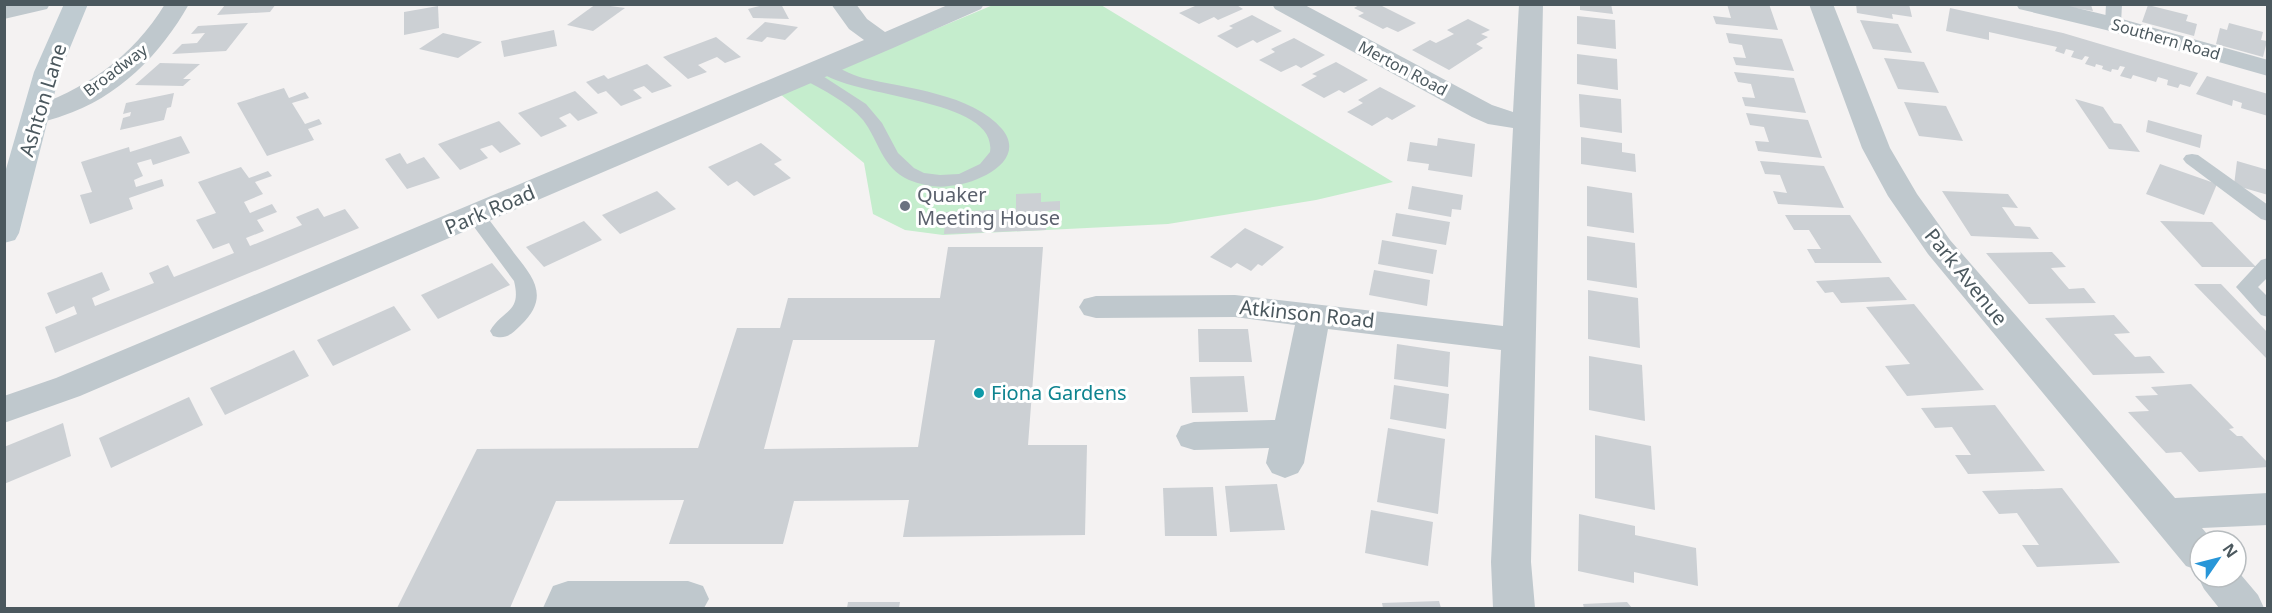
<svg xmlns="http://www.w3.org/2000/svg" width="2272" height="613" viewBox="0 0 2272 613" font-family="'Noto Sans',sans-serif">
<rect width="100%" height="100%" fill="#f4f2f2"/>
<path fill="#c5edcd" d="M993,5h108l292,177 -77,18 -148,24 -225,11 -38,-5 -32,-16 -9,-51 -84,-69z"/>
<g fill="#ccd0d4" fill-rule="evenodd">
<path d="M276,4l-6,8 -53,3 8,-10z"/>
<path d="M596,4l29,4 -32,23 -26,-6z"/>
<path d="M767,4h14l8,15 -36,-1 -5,-9z"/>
<path d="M1193,4h42l8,5 -25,11 -4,-3 -15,7 -20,-11 16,-7z"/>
<path d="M1361,4h17l38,19 -18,9 -11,-5 -4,2 -25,-13 6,-3 -10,-5z"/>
<path d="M1580,4h31l2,10 -33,-4z"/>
<path d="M1727,4h42l9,26 -62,-6 -3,-8 18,2z"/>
<path d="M1856,4h53l3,13 -20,-3 1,5 -36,-6z"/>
<path d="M2069,5h22l2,6 -24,-4z"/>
<path d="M2148,5l40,10 -2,6 11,3 -3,12 -52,-14z"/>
<path d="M438,6l1,22 -35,7v-23z"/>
<path d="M1950,8l113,25 135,40 -8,14 -10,-3 -2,4 -11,-3 1,-5 -10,-3 -2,5 -23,-7 -2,4 -11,-3 5,-9 -5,-1 -2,4 -6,-1 -1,3 -9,-3 1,-3 -7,-2 -1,3 -10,-3 4,-7 -4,-1 -3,4 -11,-3 3,-6 -8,-2 -2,5 -9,-3 2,-4 -68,-15v8l-43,-9z"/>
<path d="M1252,15l30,16 -25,12 -4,-3 -16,8 -20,-12 16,-8 -4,-2z"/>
<path d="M1577,16l38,4 1,29 -39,-5z"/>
<path d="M1468,19l22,11 -9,4 7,3 -12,7 7,4 -34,22 -37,-20 18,-10 6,3 18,-9 -7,-4z"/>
<path d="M1860,20l38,4 14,29 -39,-4z"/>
<path d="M765,22l33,5 -13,13 -18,-3 -5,5 -16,-3z"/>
<path d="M248,23l-22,28 -54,3 10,-10 15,-1 8,-10 -14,1 7,-8z"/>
<path d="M2229,23l34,9 -2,8 6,1 -4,16 -47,-13 4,-16 7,2z"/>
<path d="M554,30l3,16 -53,11 -3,-16z"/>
<path d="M443,33l39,9 -24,16 -39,-9z"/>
<path d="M1726,33l56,6 12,32 -58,-6 -3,-8 13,1 -4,-13 -13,-2z"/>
<path d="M716,37l25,20 -16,6 -8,-6 -19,8 9,7 -19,7 -25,-22z"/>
<path d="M1294,38l31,17 -24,13 -5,-3 -15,7 -22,-12 16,-8 -4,-3z"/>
<path d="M1577,54l40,5 1,31 -41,-6z"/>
<path d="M1884,58l40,4 15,31 -41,-4z"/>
<path d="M1336,62l32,18 -24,13 -5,-3 -15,8 -23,-13 16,-9 -5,-2z"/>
<path d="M160,63l40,1 -17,15h8l-8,7 -48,-1z"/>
<path d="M647,64l25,22 -20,7 -8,-7 -11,4 9,8 -21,8 -15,-15 -8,3 -12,-12 18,-7 4,4z"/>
<path d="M1734,72l60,6 12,35 -61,-7 -3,-9 13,1 -4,-14 -13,-2z"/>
<path d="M2207,76l61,18v22l-27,-8 1,-5 -9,-3 -1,6 -36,-12z"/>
<path d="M1380,87l36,19 -24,14 -5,-3 -15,9 -25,-14 16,-9 -5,-3z"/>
<path d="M284,88l5,10 16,-6 4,6 -17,5 13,21 14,-5 3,5 -14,5 6,11 -47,16 -30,-53z"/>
<path d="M575,91l23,22 -20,8 -8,-8 -11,5 8,8 -26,11 -23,-24z"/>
<path d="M174,93l-3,14 -4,1 -3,12 -44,10 3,-12 7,-2 1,-4 -8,2 3,-11z"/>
<path d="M1579,94l42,5 1,34 -42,-6z"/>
<path d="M2075,99l28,8 11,16 7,1 19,28 -31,-3z"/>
<path d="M1904,102l42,4 17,35 -44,-5z"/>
<path d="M1746,113l62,7 14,38 -64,-7 -3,-10 14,1 -5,-15 -14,-2z"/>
<path d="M2148,120l54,15 -2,13 -54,-16z"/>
<path d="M499,121l22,23 -21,9 -8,-8 -12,4 8,9 -28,12 -22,-26z"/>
<path d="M181,136l9,17 -37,12 -2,-6 -14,4 6,13 -9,4 2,7 26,-8 2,7 -35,12 4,11 -43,15 -10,-29 12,-3 -11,-30 48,-15 1,5z"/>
<path d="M1581,137l41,6v9l13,2 1,18 -55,-8z"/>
<path d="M1438,138l37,6 -3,33 -44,-7 1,-6 -22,-3 3,-19 27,4z"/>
<path d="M761,143l21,17 -8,4 17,14 -37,18 -17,-15 -9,5 -20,-19z"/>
<path d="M400,153l7,11 17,-7 16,21 -33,11 -22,-30z"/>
<path d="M1760,161l64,5 20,42 -66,-4 -5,-13 14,2 -7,-18 -15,-1z"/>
<path d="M2237,161l31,9v25l-34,-10z"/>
<path d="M2160,164l57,20 -13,31 -58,-21z"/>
<path d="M241,167l8,11 19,-7 4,5 -17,6 8,12 -19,8 6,11 22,-9 5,8 -20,8 7,11 -18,7 4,8 52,-21 -6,-8 22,-9 6,9 21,-8 14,19 -304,125 -10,-26 32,-13 -3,-8 -18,8 -9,-21 55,-21 8,18 -18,8 3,8 59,-23 -5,-10 19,-8 6,12 60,-24 -5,-10 -16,6 -17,-29 20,-7 -18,-31z"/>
<path d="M1412,186l51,9 -2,15 -9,-1 -1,8 -43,-8z"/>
<path d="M1587,186l45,7 2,40 -47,-7z"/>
<path d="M657,191l19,18 -56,25 -18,-19z"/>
<path d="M1942,191l66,3 10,14 -16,-1 13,19 15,1 9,12 -68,-3z"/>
<path d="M1041,193v9l19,-1v9l-14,1v19l-102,4 2,-22 70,-3v-15z"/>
<path d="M1396,213l54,9 -4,23 -54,-9z"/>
<path d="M1785,215h65l32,48h-67l-8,-14h14l-12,-19h-15z"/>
<path d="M584,221l18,19 -58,27 -18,-20z"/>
<path d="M2160,221l52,1 44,45h-54z"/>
<path d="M1245,228l39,19 -22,19 -4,-2 -7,7 -14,-8 -6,5 -21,-11z"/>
<path d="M1587,236l48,7 2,45 -50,-8z"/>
<path d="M1382,240l55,10 -4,24 -55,-10z"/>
<path d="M948,247h95l-15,198h59l-2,90 -182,2 6,-37 -115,1 -11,43h-114l15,-44 -128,1 -46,107h-113l80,-159 221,-1 39,-120h43l8,-30h152zM793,340h142l-17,107 -154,2z"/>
<path d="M2052,252l14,15 -15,1 18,21 15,-1 12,15 -67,1 -43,-51z"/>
<path d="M492,263l18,22 -72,34 -17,-24z"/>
<path d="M1374,270l56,10 -3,26 -58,-11z"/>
<path d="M1889,277l18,23 -66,3 -8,-11 -8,1 -9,-12z"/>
<path d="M2194,284h27l47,49v27z"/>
<path d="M1588,290l50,8 2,50 -52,-9z"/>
<path d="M1914,304l70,86 -77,6 -22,-30 25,-2 -44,-57z"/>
<path d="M394,306l17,24 -78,36 -16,-26z"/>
<path d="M2114,315l16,18 -16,1 21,23 15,-1 15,17 -72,2 -48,-57z"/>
<path d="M1198,329h50l4,33h-53z"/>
<path d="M1397,344l53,8 -2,35 -54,-8z"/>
<path d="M294,350l15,26 -84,39 -15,-27z"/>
<path d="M1589,356l53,9 3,56 -56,-11z"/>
<path d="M1244,376l4,36 -56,1 -2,-36z"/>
<path d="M2191,384l43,44 -5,1 8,7h5l26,27v4l-69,5 -18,-20 -15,1 -38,-41 21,-1 -14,-15 23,-1 -7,-8z"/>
<path d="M1394,385l55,9 -3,35 -56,-10z"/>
<path d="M189,397l14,28 -92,43 -12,-30z"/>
<path d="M1995,405l50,66 -77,3 -13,-19h16l-19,-28 -17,1 -14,-20z"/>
<path d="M63,423l8,33 -67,28v-37z"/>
<path d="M1388,428l57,11 -7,75 -61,-12z"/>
<path d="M1595,435l56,11 4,64 -60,-12z"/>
<path d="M1277,484l8,46 -55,2 -5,-46z"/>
<path d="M1213,487l4,49h-52l-2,-48z"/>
<path d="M2062,488l58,75 -83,4 -15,-22h17l-22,-32 -18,1 -17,-23z"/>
<path d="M1371,510l62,12 -5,44 -63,-13z"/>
<path d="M1579,514l56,12v9l61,13 2,38 -64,-14v11l-56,-12z"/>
<path d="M1439,601l2,7h-58l-1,-5z"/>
<path d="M848,602h52l-1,6h-52z"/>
<path d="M1627,602l5,6h-48l-1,-4z"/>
</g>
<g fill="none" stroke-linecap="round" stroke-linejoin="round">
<g fill="#bfc8cd" fill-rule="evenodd">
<path d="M2106,4h16l-1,20 -2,3h-12l-2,-3z"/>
<path d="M825,63c13,3 25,12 38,15 42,10 110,16 139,51 27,33 -28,56 -53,57 -13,2 -27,-1 -40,-6 -27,-12 -30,-39 -46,-60 -15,-18 -40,-30 -60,-41l-2,-4 2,-4h12l51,33 16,19 16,30 16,15 10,5 16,2 19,-1 21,-10 10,-12c9,-57 -150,-53 -173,-84l2,-4z"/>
<path d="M2192,154l6,1 70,50v16l-7,-2 -75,-56 -3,-4 3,-4z"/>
<path d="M476,210l7,2c10,13 21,27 31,41 20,25 36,44 7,72 -9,9 -15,15 -28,11l-3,-5c13,-22 32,-18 24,-50l-48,-65 3,-4z"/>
<path d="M2268,258v19l-10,10 10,10v20l-7,-2 -25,-28 25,-27z"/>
</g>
<g fill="#bfc8cd" fill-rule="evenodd">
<path d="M50,4l-3,5 -43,10v-14z"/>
<path d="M165,4h24c-28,50 -71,94 -127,112 -12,4 -23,8 -36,5l-4,-6 4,-6c58,-18 107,-52 139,-105z"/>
<path d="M831,4h25l11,15 18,13 65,-28h34l-3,5 -88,39 -813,348 -76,27v-27l52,-18 808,-338 -15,-11z"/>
<path d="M1272,4h31l189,101 21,7 6,-108h24l-12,558 4,46h-42l-2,-46 10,-212 -173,-21 -24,134 -6,10 -13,5 -13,-5 -6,-10 3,-15 -75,2 -13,-4 -5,-10 5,-10 13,-4 81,-2 20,-95 -60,-8 -139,1 -12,-3 -5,-8 5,-8 12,-3 139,-1 268,31 10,-198 -25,-4 -16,-7 -197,-108z"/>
<path d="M1809,4h24l57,144 27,46 33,46 225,258 93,-5v32l-66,3 11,13h-13v30l-14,-5 -258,-312 -40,-58 -26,-48z"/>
<path d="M2016,4h45l61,15 146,41v16l-162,-46 -87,-21z"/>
<path d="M2236,569l22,26 6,13h-45l-15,-19 -6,-12 2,-5v5h36z"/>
<path d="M568,581h120l15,5 6,13 -5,9h-161l10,-22z"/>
</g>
<path fill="#bfcbd1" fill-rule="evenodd" d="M64,4h24l-28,68 -41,161 -4,7 -11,3v-67l30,-104z"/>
</g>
<circle fill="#6b7280" stroke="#fff" stroke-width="2" cx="905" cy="206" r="6"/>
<circle fill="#0f9aa8" stroke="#fff" stroke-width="2" cx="979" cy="393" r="6"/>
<g text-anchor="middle" stroke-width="6" stroke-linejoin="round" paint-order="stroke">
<g font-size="16" fill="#4b585e" stroke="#fff">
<text transform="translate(2166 39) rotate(16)" y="6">Southern Road</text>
<text transform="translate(1403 68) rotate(28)" y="6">Merton Road</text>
<text transform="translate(115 70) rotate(-37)" y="6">Broadway</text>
</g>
<g font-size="20" fill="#4b585e" stroke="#fff">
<text transform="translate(43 100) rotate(-73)" y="7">Ashton Lane</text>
<text transform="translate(490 210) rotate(-23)" y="7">Park Road</text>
<text transform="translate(1966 277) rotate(51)" y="7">Park Avenue</text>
<text transform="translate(1307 314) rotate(6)" y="7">Atkinson Road</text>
</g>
<g font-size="20" fill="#5b616d" stroke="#fff" text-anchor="start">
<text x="917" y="202">Quaker<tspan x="917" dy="23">Meeting House</tspan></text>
</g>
<g font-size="20" fill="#0d838f" stroke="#fff" text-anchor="start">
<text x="991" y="400">Fiona Gardens</text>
</g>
</g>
<rect width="2272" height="613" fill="none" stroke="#4b585e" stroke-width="12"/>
<g transform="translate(2218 559) rotate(55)"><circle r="28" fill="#ffffff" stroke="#b7bcbf" stroke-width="1.5"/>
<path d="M0-4.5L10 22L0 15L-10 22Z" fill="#2896d8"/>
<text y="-9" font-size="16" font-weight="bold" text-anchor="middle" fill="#4b585e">N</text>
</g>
</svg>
